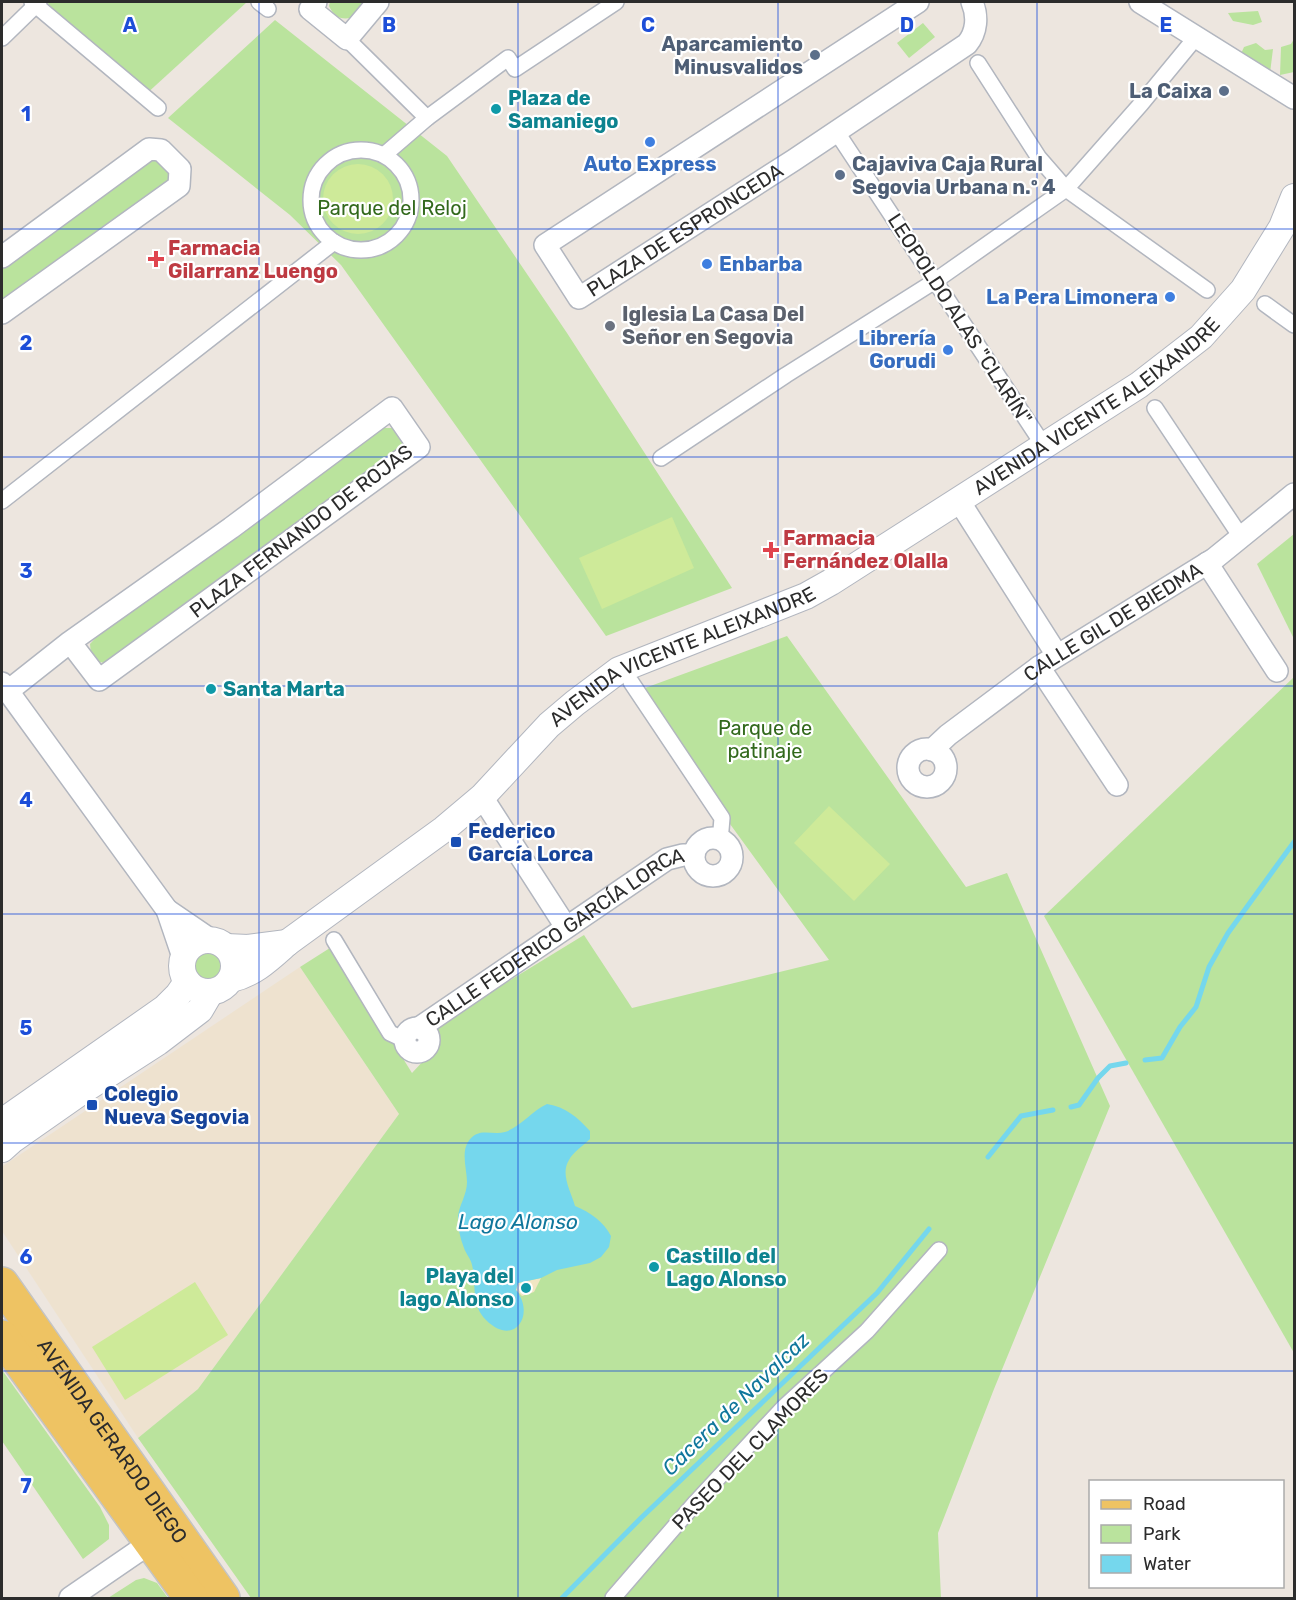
<svg xmlns="http://www.w3.org/2000/svg" width="1296" height="1600" viewBox="0 0 1296 1600" font-family="Rubik,sans-serif">
<rect width="100%" height="100%" fill="#ede6df"/>
<path fill="#eee2cf" d="M300,967l99,147 -201,275 -60,49 -136,-207v-61l1,-4z"/>
<g fill="#bae39d">
<path d="M50,2h197l-103,94 -100,-89z"/>
<path d="M330,2h35l-14,16c-12,2 -17,-2 -22,-12z"/>
<path d="M1258,11l4,11 -9,3 -20,-4 -5,-8z"/>
<path d="M275,20l172,136 120,177 165,255 -126,48 -265,-371 -51,-50 -122,-97z"/>
<path d="M923,23l12,14 -26,21 -12,-15z"/>
<path d="M1294,39v33l-14,3 1,-28 10,-3z"/>
<path d="M1256,43l9,7 8,-1 -3,24 -30,-17 4,-9z"/>
<path d="M159,159l8,7 4,12 -11,13 -158,112v-38l143,-102z"/>
<path d="M384,428h10l10,7v10l-297,219 -10,-3 -6,-7 -1,-10 9,-10z"/>
<path d="M1294,534v105l-37,-75z"/>
<path d="M787,636l179,251 41,-14 103,233 -116,283 -56,144 3,65h-690l-113,-160 60,-49 201,-275 -99,-147 33,-21 79,127 28,-30 -8,-15 152,-93 48,73 197,-48 -195,-268z"/>
<path d="M1294,677v676l-250,-437z"/>
<circle cx="207" cy="967" r="16"/>
<path d="M2,1370l98,137 9,18v14l-26,20 -81,-118z"/>
<path d="M144,1578l13,5 11,15h-60l28,-18z"/>
</g>
<path fill="#f1e6c3" d="M541,1278l-7,14 -12,4 -6,-6 2,-7z"/>
<g fill="#ceea99">
<circle cx="358" cy="199" r="35"/>
<path d="M672,517l22,51 -92,41 -23,-51z"/>
<path d="M829,806l61,58 -36,37 -60,-58z"/>
<path d="M195,1282l33,53 -103,65 -33,-53z"/>
</g>
<path fill="#75d7ed" d="M547,1104c19,3 30,13 43,27v8c-6,6 -17,13 -21,21 -9,14 2,32 6,46 15,6 29,16 36,30l-2,11 -8,10 -11,6 -33,7 -16,8 -23,5 -2,7c20,25 -2,58 -30,30 -16,-16 -9,-36 -14,-55 -1,-6 -6,-11 -8,-17 -4,-10 -6,-20 -6,-31 1,-12 9,-22 9,-35 0,-12 -6,-29 1,-40 10,-16 24,-6 37,-10 15,-5 27,-21 42,-28z"/>
<g fill="none" stroke-linecap="round" stroke-linejoin="round">
<g stroke="#75d7ed" stroke-width="5">
<path d="M1145,1060l17,-2 18,-31 16,-20 13,-40 19,-34 66,-91"/>
<path d="M1071,1107l8,-2 19,-27 12,-12 16,-3"/>
<path d="M988,1157l33,-41 32,-6"/>
<path d="M562,1598l79,-80 236,-225 52,-64"/>
</g>
<g stroke="#b2b6bf" stroke-width="18">
<g id="pedestrian">
<path d="M32,2l126,106"/>
<path d="M259,2l9,7"/>
<path d="M2,38l37,-36"/>
<path d="M347,39l80,79"/>
<path d="M978,63l61,95 27,31 141,101"/>
<path d="M836,131l208,315"/>
<circle cx="361" cy="200" r="50"/>
<path d="M384,155l43,-37 81,-60 7,11 101,-67"/>
<path d="M1265,304l29,21"/>
<path d="M1155,408l86,129"/>
<path d="M661,458l125,-83 149,-94 131,-92 75,-85 56,-68"/>
<path d="M2,501l332,-259"/>
<path d="M631,682l91,136 -1,12 -4,8"/>
<path d="M334,940l56,93 15,7"/>
<path d="M613,1598l83,-96 87,-94 84,-77 72,-81"/>
</g>
</g>
<g stroke="#b2b6bf" stroke-width="24">
<g id="minor">
<path d="M316,2l-6,7 37,30 31,-37"/>
<path id="s1" d="M918,2l-373,243 34,53 215,-138 173,-116c10,-12 11,-28 5,-42"/>
<path d="M1140,2l154,96"/>
<path d="M2,257l147,-108 12,1 19,19 -1,17 -177,127"/>
<path d="M959,501l98,154"/>
<path d="M1207,563l70,108"/>
<path d="M1039,667l78,118"/>
<path d="M2,683l165,227 16,47"/>
<path d="M8,691l62,-49 161,-114 161,-120 27,39 -320,233 -29,-38"/>
<circle cx="927" cy="768" r="19"/>
<path id="s2" d="M932,750l16,-15 91,-68 175,-108 80,-65"/>
<path d="M482,797l84,130"/>
<circle cx="713" cy="857" r="19"/>
<path d="M167,910l44,30"/>
<path id="s3" d="M419,1028l248,-169 16,-4h11"/>
<circle cx="417" cy="1040" r="12"/>
<path d="M70,1598l80,-55"/>
</g>
</g>
<g stroke="#b2b6bf" stroke-width="28">
<g id="tertiary">
<circle cx="208" cy="966" r="26"/>
<path d="M226,947l22,1 39,-5"/>
<path id="s4" d="M231,979c23,-5 39,-21 56,-36l157,-114 38,-32 67,-72 26,-22 44,-33 187,-74 25,-14 308,-197 62,-48 42,-47 39,-63 12,-30"/>
<path d="M2,1122l163,-114 13,-13 9,-13"/>
<path d="M2,1149l10,-9 70,-49 76,-49 42,-32 10,-17"/>
</g>
</g>
<g stroke="#c4c4c4" stroke-width="36">
<g id="primary">
<path id="s5" d="M2,1284l221,314"/>
<path d="M2,1337l189,261"/>
</g>
</g>
<use href="#pedestrian" stroke="#fff" stroke-width="15"/>
<use href="#minor" stroke="#fff" stroke-width="21"/>
<use href="#tertiary" stroke="#fff" stroke-width="26"/>
<use href="#primary" stroke="#eec363" stroke-width="33"/>
</g>
<path fill="none" stroke="#1d4ed8" stroke-width="1.5" stroke-opacity="0.55" d="M259,2v1596M518,2v1596M778,2v1596M1037,2v1596M2,229h1292M2,457h1292M2,686h1292M2,914h1292M2,1143h1292M2,1371h1292"/>
<g fill="#5c6f8a" stroke="#fff" stroke-width="2">
<circle cx="815" cy="55" r="6"/>
<circle cx="1224" cy="91" r="6"/>
<circle cx="840" cy="175" r="6"/>
</g>
<g fill="#0f9aa8" stroke="#fff" stroke-width="2">
<circle cx="496" cy="109" r="6"/>
<circle cx="211" cy="689" r="6"/>
<circle cx="654" cy="1267" r="6"/>
<circle cx="526" cy="1288" r="6"/>
</g>
<g fill="#3f7fe0" stroke="#fff" stroke-width="2">
<circle cx="650" cy="142" r="6"/>
<circle cx="707" cy="264" r="6"/>
<circle cx="1170" cy="297" r="6"/>
<circle cx="948" cy="350" r="6"/>
</g>
<g fill="#e0444e" stroke="#fff" stroke-width="2">
<path d="M153 250h6v6h6v6h-6v6h-6v-6h-6v-6h6z"/>
<path d="M768 541h6v6h6v6h-6v6h-6v-6h-6v-6h6z"/>
</g>
<circle fill="#6b7280" stroke="#fff" stroke-width="2" cx="610" cy="326" r="6"/>
<g fill="#1a4fb4" stroke="#fff" stroke-width="2">
<rect x="450" y="836" width="12" height="12" rx="3"/>
<rect x="86" y="1099" width="12" height="12" rx="3"/>
</g>
<g text-anchor="middle" stroke-width="4.5" stroke-linejoin="round" paint-order="stroke">
<g font-size="20" font-weight="bold" fill="#4e5e75" stroke="#fff" text-anchor="end">
<text x="803" y="51">Aparcamiento<tspan x="803" dy="23">Minusvalidos</tspan></text>
<text x="1212" y="98">La Caixa</text>
<text x="852" y="171" text-anchor="start">Cajaviva Caja Rural<tspan x="852" dy="23">Segovia Urbana n.º 4</tspan></text>
</g>
<g font-size="20" font-weight="bold" fill="#0d838f" stroke="#fff" text-anchor="start">
<text x="508" y="105">Plaza de<tspan x="508" dy="23">Samaniego</tspan></text>
<text x="223" y="696">Santa Marta</text>
<text x="666" y="1263">Castillo del<tspan x="666" dy="23">Lago Alonso</tspan></text>
<text x="514" y="1283" text-anchor="end">Playa del<tspan x="514" dy="23">lago Alonso</tspan></text>
</g>
<g font-size="20" font-weight="bold" fill="#366cbe" stroke="#fff" text-anchor="end">
<text x="650" y="171" text-anchor="middle">Auto Express</text>
<text x="719" y="271" text-anchor="start">Enbarba</text>
<text x="1158" y="304">La Pera Limonera</text>
<text x="936" y="345">Librería<tspan x="936" dy="23">Gorudi</tspan></text>
</g>
<g font-size="20" fill="#32691c" stroke="#fff">
<text x="392" y="215">Parque del Reloj</text>
<text x="765" y="735">Parque de<tspan x="765" dy="23">patinaje</tspan></text>
</g>
<g font-size="20" fill="#2c2c2c" stroke="#fff">
<text dy="7" stroke="none"><textPath href="#s1" startOffset="634">PLAZA DE ESPRONCEDA</textPath></text>
<text transform="translate(960 319) rotate(57)" y="7">LEOPOLDO ALAS "CLARÍN"</text>
<text dy="7" stroke="none"><textPath href="#s4" startOffset="1047">AVENIDA VICENTE ALEIXANDRE</textPath></text>
<text transform="translate(301 531) rotate(-37)" y="7">PLAZA FERNANDO DE ROJAS</text>
<text dy="7" stroke="none"><textPath href="#s2" startOffset="222">CALLE GIL DE BIEDMA</textPath></text>
<text dy="7" stroke="none"><textPath href="#s4" startOffset="561">AVENIDA VICENTE ALEIXANDRE</textPath></text>
<text dy="7" stroke="none"><textPath href="#s3" startOffset="164">CALLE FEDERICO GARCÍA LORCA</textPath></text>
<text dy="7" stroke="none"><textPath href="#s5" startOffset="192">AVENIDA GERARDO DIEGO</textPath></text>
<text transform="translate(750 1449) rotate(-46)" y="7">PASEO DEL CLAMORES</text>
</g>
<g font-size="20" font-weight="bold" fill="#be3a42" stroke="#fff" text-anchor="start">
<text x="168" y="255">Farmacia<tspan x="168" dy="23">Gilarranz Luengo</tspan></text>
<text x="783" y="545">Farmacia<tspan x="783" dy="23">Fernández Olalla</tspan></text>
</g>
<g font-size="20" font-weight="bold" fill="#5b616d" stroke="#fff" text-anchor="start">
<text x="622" y="321">Iglesia La Casa Del<tspan x="622" dy="23">Señor en Segovia</tspan></text>
</g>
<g font-size="20" font-weight="bold" fill="#164399" stroke="#fff" text-anchor="start">
<text x="468" y="838">Federico<tspan x="468" dy="23">García Lorca</tspan></text>
<text x="104" y="1101">Colegio<tspan x="104" dy="23">Nueva Segovia</tspan></text>
</g>
<g font-size="21" font-style="italic" fill="#10779c" stroke="#fff">
<text x="518" y="1229">Lago Alonso</text>
<text transform="translate(736 1404) rotate(-44)" y="7">Cacera de Navalcaz</text>
</g>
</g>
<g font-size="20" text-anchor="middle" font-weight="bold" fill="#1d4ed8" stroke="#fff" stroke-width="4.5" stroke-linejoin="round" paint-order="stroke">
<text x="130" y="32">A</text>
<text x="389" y="32">B</text>
<text x="648" y="32">C</text>
<text x="907" y="32">D</text>
<text x="1166" y="32">E</text>
<text x="26" y="121">1</text>
<text x="26" y="350">2</text>
<text x="26" y="578">3</text>
<text x="26" y="807">4</text>
<text x="26" y="1035">5</text>
<text x="26" y="1264">6</text>
<text x="26" y="1493">7</text>
</g>
<rect width="1296" height="1600" fill="none" stroke="#2c2c2c" stroke-width="6"/>
<rect x="1089" y="1480" width="195" height="108" fill="#ffffff" stroke="#ababab" stroke-width="1.5"/>
<rect x="1101" y="1500" width="30" height="9" fill="#eec363" stroke="#ababab" stroke-width="1.5"/>
<text x="1143" y="1510" font-size="18" fill="#2c2c2c">Road</text>
<rect x="1101" y="1525" width="30" height="18" fill="#bae39d" stroke="#ababab" stroke-width="1.5"/>
<text x="1143" y="1540" font-size="18" fill="#2c2c2c">Park</text>
<rect x="1101" y="1555" width="30" height="18" fill="#75d7ed" stroke="#ababab" stroke-width="1.5"/>
<text x="1143" y="1570" font-size="18" fill="#2c2c2c">Water</text>
</svg>
